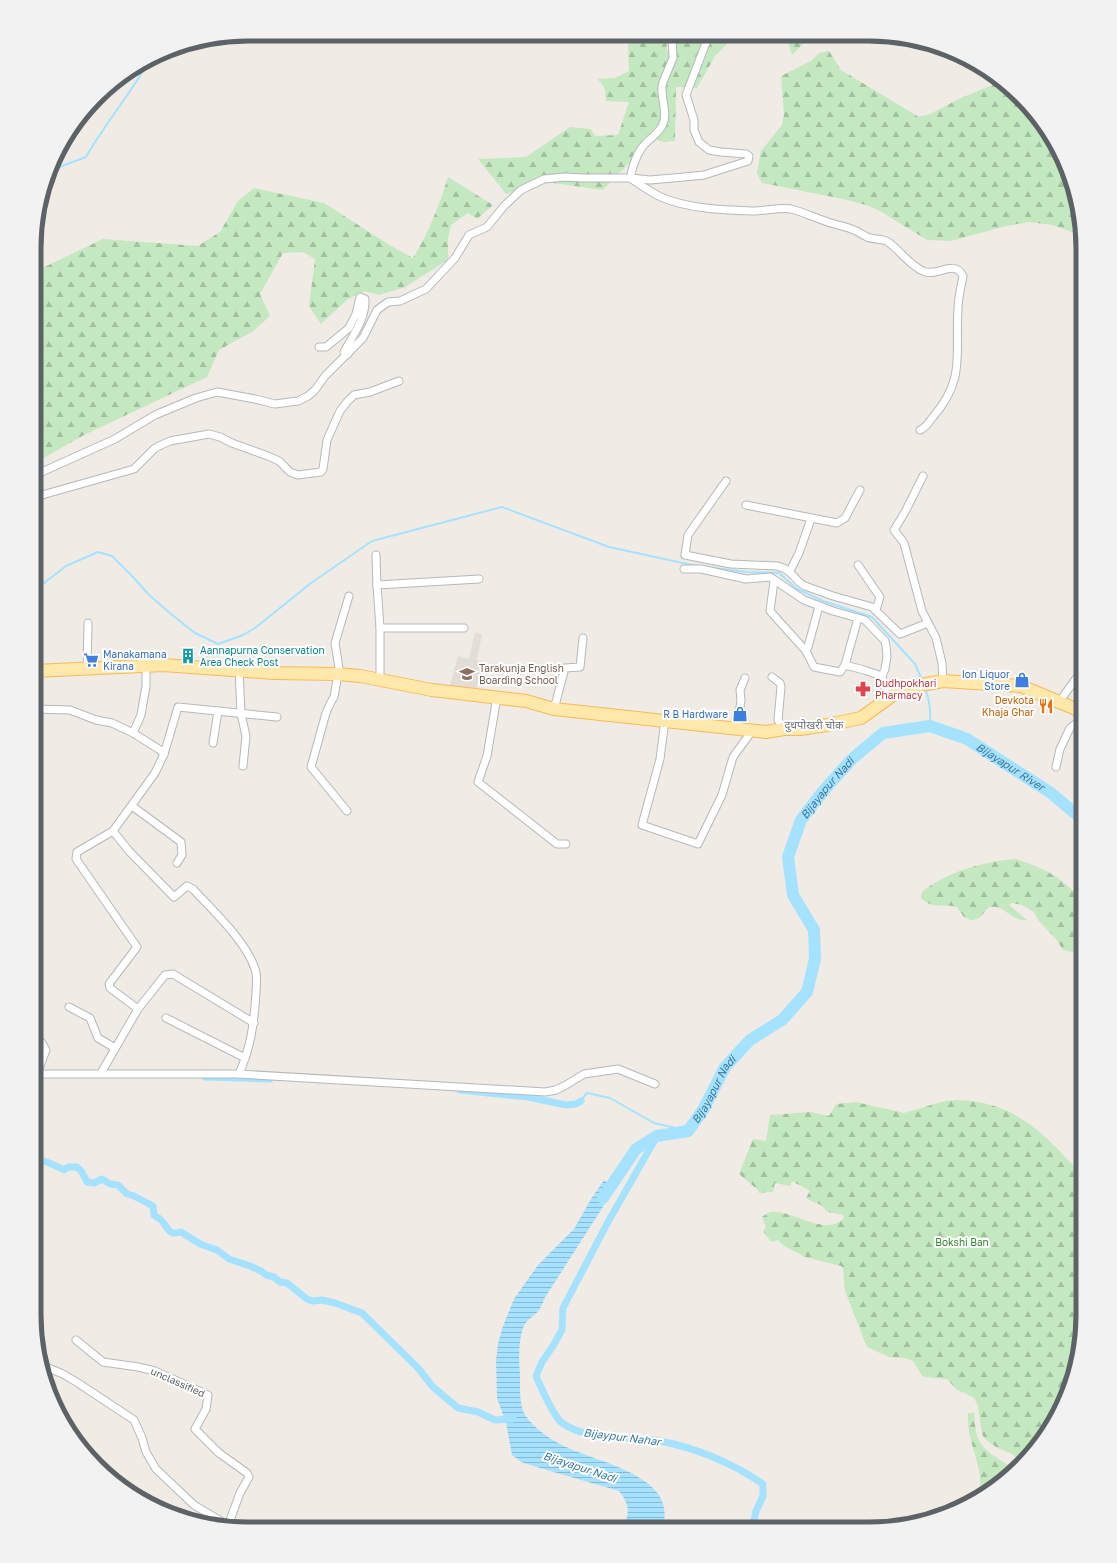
<svg xmlns="http://www.w3.org/2000/svg" width="1117" height="1563" viewBox="0 0 1117 1563" font-family="'Golos Text','Noto Sans Devanagari',sans-serif">
<defs>
<pattern id="forest-firs" width="22" height="20" patternUnits="userSpaceOnUse"><rect width="22" height="20" fill="#c4e8c0"/><path d="M5 1l3.5 6h-7zM16 11l3.5 6h-7z" fill="#a2bfa0"/></pattern>
<pattern id="water-rules" width="6" height="5" patternUnits="userSpaceOnUse"><rect width="6" height="5" fill="#a5e2ff"/><path d="M0 2.5h6" fill="none" stroke="#8abbd2"/></pattern>
</defs>
<rect width="100%" height="100%" fill="#f0ece5"/>
<path fill="#e2ded5" d="M475,632l7,2 -5,26 6,2 -7,30 -26,-6 8,-30 11,3z"/>
<g fill="url(#forest-firs)">
<path d="M634,35h32l1,15 6,2 1,-17h62l-21,21 -18,32 -21,-1 -1,54 -12,1 -18,-6 -12,23 -30,31 -57,-8 -40,12 -28,-35 48,-2 44,-30 21,2 4,7 23,-1 11,-33 -23,-1 -1,-12 -7,-10 17,-1 14,-7 -1,-26z"/>
<path d="M786,36h25l-19,19z"/>
<path d="M829,51l12,19 78,47 11,-3 31,-16 41,-17 28,26 31,47 15,39 5,42 -29,-10 -23,-3 -23,4 -55,15 -24,-1 -49,-30 -12,-5 -23,-6 -81,-16 -5,-10 4,-22 21,-26 2,-10 -3,-39 30,-15 8,-8z"/>
<path d="M448,177l45,28 -16,14 -9,-6 -17,12 -3,13v22l-43,27 -26,8 -14,-4 -17,8 -27,25 -12,-18 6,-47 -12,-7 -20,1 -23,41 10,22 -18,16 -33,18 -12,27 -123,58 -49,28 1,-192 67,-32 95,7 22,-14 18,-31 16,-13 70,15 67,43 22,12c16,-26 26,-52 35,-81z"/>
<path d="M1083,843v35c-8,-13 -15,-25 0,-35z"/>
<path d="M1016,859c15,5 28,10 41,18 8,6 16,16 26,18v46l-6,3 -4,8 -10,-2 -7,-11 -17,-18 -5,-9 -12,-7 -10,-2 -3,2 18,15c-16,2 -21,-15 -36,-13 -7,1 -8,14 -21,13l-6,-3 -7,-10c-14,-4 -24,3 -36,-9l1,-6c24,-20 63,-31 94,-33z"/>
<path d="M956,1100c58,1 87,32 124,73h3v156l-11,55 -25,50 -26,29 -9,-9 -16,-7 -11,-8 -3,-5 -4,-28 -4,-8 -9,-5 -8,-3 -9,-10 -3,-1 -20,-2 -3,-1 -8,-14 -3,-2 -7,-2 -15,-1 -22,-10 -22,-56 -2,-23 -2,-2 -36,-9 -21,-11 -6,-6 -7,2 -8,-11 3,-4 -4,-10c3,-2 5,-4 8,-5 22,-3 56,26 74,6l-1,-3 -16,-3c-8,-12 -12,-7 -21,-14l4,-7 -18,-10 -2,5 -15,-3 -2,9 -14,1 -1,-3 -19,-16 14,-35 13,2 4,-26 40,-3 19,4 7,-12 20,-2 48,11 41,-12z"/>
<path d="M968,1413h6c1,7 1,18 4,25 6,16 25,21 37,33l-5,5 -33,22c10,-16 -5,-49 -8,-66 -1,-6 -1,-13 -1,-19z"/>
</g>
<path fill="url(#water-rules)" d="M604,1180l11,8 -71,111c-1,4 -3,8 -5,11 -5,7 -13,9 -16,18 -5,15 -4,32 -3,48 0,12 -1,28 5,39 9,13 23,23 37,30 32,17 119,30 100,83h-40c9,-14 7,-25 -3,-37l-79,-23 -19,-6 -9,-7 -6,-32 -9,-25 -1,-38 2,-16 5,-18 11,-27 24,-34 36,-36 17,-30z"/>
<g fill="none" stroke-linecap="round" stroke-linejoin="round">
<g stroke="#a5e2ff" stroke-width="2">
<path d="M52,172l2,-3 32,-12c18,-32 43,-61 61,-93"/>
<path d="M36,223l3,-8 -1,-3"/>
<path d="M35,590l31,-24 32,-14 14,4 20,20 17,19 22,19 24,19 23,11 25,-9 12,-7 56,-45 61,-42 130,-34 107,40 83,18 54,7 33,1 18,16 26,12 49,16 43,47 7,16"/>
<path d="M925,688c5,13 6,24 5,38"/>
<path d="M581,1100l6,-7 23,5 44,25 34,8"/>
</g>
<g stroke="#a5e2ff" stroke-width="7">
<path d="M205,1077l65,2"/>
<path d="M460,1090l68,7 38,8 10,-1 5,-3"/>
<path d="M657,1136l-49,86 -45,86 -1,22 -9,16 -11,16 -6,14c5,11 17,40 26,47 30,20 65,12 98,18 36,7 72,22 103,43v12l-7,15 -4,18"/>
<path d="M34,1158c4,0 25,9 30,12l4,-3h9l5,5 5,10 7,1 8,-4 8,5 8,1 9,9 7,2 19,10 1,9c2,2 4,3 6,4 9,8 7,17 21,13l19,12 17,6 12,9 21,7 11,5 5,4 8,2 6,5 7,1 20,16 5,2 10,-1 13,3 27,10 56,55 15,19 25,21 20,4 17,8 18,-1"/>
</g>
<path stroke="#a5e2ff" stroke-width="12" id="s1" d="M603,1198l33,-49 21,-13 31,-5 15,-21 22,-43 25,-27 32,-20 25,-28 8,-33 -1,-29 -21,-35 -5,-38 13,-37 23,-30 28,-31 31,-26 47,-7 37,13 84,54 32,27"/>
<g stroke="#b5b8bc" stroke-width="9">
<g id="street">
<path d="M672,35l1,23 -10,24 -1,5c-1,12 6,26 1,37 -3,8 -10,12 -16,18 -10,9 -14,23 -17,36 11,7 20,14 31,19 27,12 64,13 93,14 10,0 28,-4 37,-2 12,3 22,8 34,12 10,4 20,5 29,9 5,2 9,5 13,7 7,3 15,1 21,5 12,8 21,23 35,29 14,7 31,-13 40,5 -2,11 -5,22 -5,33 -3,47 8,69 -25,108 -4,5 -7,11 -13,13"/>
<path d="M319,347h7l23,-19 7,-14 4,-17 5,2c1,20 -12,36 -21,53l4,2"/>
<path d="M35,475l80,-36 40,-24 41,-17 21,-6 38,7 20,5 23,-3 10,-5 7,-6 10,-14 38,-38 14,-28 11,-8 12,-1 26,-12 29,-31 14,-23 18,-8 17,-21 17,-16 23,-11 21,-2 18,1h47l20,2 34,-3 20,-2 44,-14 1,-5 -3,-2 -25,-2 -12,-2 -10,-8 -5,-12v-10l-8,-25 23,-60"/>
<path d="M923,476l-18,36 -11,18 10,13 18,68 14,27 6,25 1,18"/>
<path d="M726,481l-38,54 -3,20 46,9 46,2c17,4 16,14 28,20l28,10 39,11 28,27 28,-11"/>
<path d="M35,497l99,-28 21,-21 15,-7 39,-7 11,3 12,6 36,13 11,5 11,11 8,3 23,-3 2,-3 4,-29 13,-29 7,-9 7,-7 16,-3 29,-11"/>
<path d="M746,505l91,18 8,-5 15,-28"/>
<path d="M376,555l1,30"/>
<path d="M858,565l22,32 -4,13"/>
<path d="M684,569h17l45,10 24,-2 34,23 29,11 32,9 20,21 1,5 1,10 -2,13 -3,7"/>
<path d="M790,571l9,-18 12,-34"/>
<path d="M774,581l-4,30 36,40 8,16 26,5 5,-7 19,5 18,6 2,10 8,9"/>
<path d="M380,628h84"/>
<path d="M806,651l2,-4 11,-41"/>
<path d="M146,665v21l-5,29 -8,18 27,17 4,4 -9,19 -42,58 16,20 45,46 13,-11 6,3c20,22 53,52 62,80 3,8 1,16 1,24 -2,30 -5,54 -17,81"/>
<path d="M845,665l13,-47"/>
<path d="M87,669l1,-46"/>
<path d="M239,669l2,45 5,22 -3,30"/>
<path d="M337,674l2,-6 -4,-25 14,-47"/>
<path d="M338,674l-4,23 -3,5 -5,11 -15,54 36,44"/>
<path d="M772,677l8,6 1,4 -3,33 6,9"/>
<path d="M380,680v-52l-3,-43 102,-6"/>
<path d="M497,697l-10,59 -9,26 79,62h9"/>
<path d="M1059,702l24,-33"/>
<path d="M35,709l35,1 26,10 16,3 21,10"/>
<path d="M554,709l11,-41 15,-1 3,-29"/>
<path d="M665,720l-5,39 -18,66 56,19 24,-49 11,-38 19,-26"/>
<path d="M737,729l4,-29 -1,-10 5,-12"/>
<path d="M213,743l5,-32"/>
<path d="M164,754l14,-47 99,10"/>
<path d="M1056,767l4,-18 10,-21 8,-6 4,-11"/>
<path d="M132,806l49,36 1,13 -5,8"/>
<path d="M113,831l-36,21 -1,7 61,88 -28,37 1,4 28,21 27,-34 8,-1 81,49"/>
<path d="M69,1007l21,11 8,20 17,10"/>
<path d="M166,1018l79,40"/>
<path d="M34,1036l8,7 4,7 -9,24"/>
<path d="M101,1073l37,-64"/>
<path d="M34,1074h205l306,18 11,-2 10,-5 18,-11 34,-5 37,15"/>
<path d="M43,1375l3,-8 17,7 15,9 56,37 8,18 4,14 10,17 38,36 32,19 4,-4 10,-27 9,-16 -2,-4 -28,-20 -24,-24 11,-20 2,-14 -53,-24 -17,-4 -35,-5 -27,-22"/>
</g>
</g>
<g stroke="#f8b955" stroke-width="14">
<path id="primary" d="M35,671l128,-6 111,8 64,1 22,2 72,14 94,11 28,8 212,23 18,-3h16l27,-4 34,-7 36,-26 13,-5 33,-6 78,5 62,26"/>
</g>
<use href="#street" stroke="#fff" stroke-width="7"/>
<use href="#primary" stroke="#ffe8aa" stroke-width="12"/>
</g>
<defs>
<g id="building-bare" transform="scale(1.2)"><path d="M-4-6H4V6H1V3H-1V6H-4ZM-2.5-4.3h1.7v1.8h-1.7ZM.8-4.3h1.7v1.8H.8ZM-2.5-1h1.7V.8h-1.7ZM.8-1h1.7V.8H.8Z" fill="#0f9aa8" stroke="#fff" stroke-width="2.5" paint-order="stroke"/></g>
<g id="supermarket-bare" transform="scale(1.2)"><path d="M-6-5.5h2.5l.6 2H6L4.5 2H-2.5L-4.4-4H-6ZM-1.5 3.2a1.3 1.3 0 1 0 .1 0ZM3 3.2a1.3 1.3 0 1 0 .1 0Z" fill="#3f7fe0" stroke="#fff" stroke-width="2.5" paint-order="stroke"/></g>
<g id="school-bare" transform="scale(1.2)"><path d="M0-5L7-2L0 1L-7-2ZM-4 1L0 2.5L4 1V4Q0 6-4 4Z" fill="#8d6e63" stroke="#fff" stroke-width="2.5" paint-order="stroke"/></g>
<g id="shop-bare" transform="scale(1.2)"><path d="M-5-2.5h2.3a2.7 3.5 0 0 1 5.4 0H5L5.5 6h-11ZM-1.5-2.5h3a1.5 2.3 0 0 0-3 0Z" fill="#3f7fe0" stroke="#fff" stroke-width="2.5" paint-order="stroke"/></g>
<g id="pharmacy-bare" transform="scale(1.2)"><path d="M-2-6h4v4h4v4h-4v4h-4v-4h-4v-4h4Z" fill="#e0444e" stroke="#fff" stroke-width="2.5" paint-order="stroke"/></g>
<g id="restaurant-bare" transform="scale(1.2)"><path d="M-5-6h1v4h1v-4h1v4h1v-4h1v5L-1.5 .5V6h-2V.5L-5-1ZM5-6V6H3V1.5H1.5Q1.5-4 5-6Z" fill="#e8710a" stroke="#fff" stroke-width="2.5" paint-order="stroke"/></g>
</defs>
<g fill-rule="evenodd">
<use href="#building-bare" x="188" y="656"/>
<use href="#supermarket-bare" x="91" y="660"/>
<use href="#school-bare" x="467" y="674"/>
<use href="#shop-bare" x="1022" y="680"/>
<use href="#pharmacy-bare" x="863" y="689"/>
<use href="#restaurant-bare" x="1046" y="706"/>
<use href="#shop-bare" x="740" y="714"/>
</g>
<g text-anchor="middle" stroke-width="4" stroke-linejoin="round" paint-order="stroke">
<g font-size="10" fill="#0d838f" stroke="#fff" text-anchor="start">
<text x="200" y="654">Aannapurna Conservation<tspan x="200" dy="12">Area Check Post</tspan></text>
</g>
<g font-size="10" fill="#366cbe" stroke="#fff" text-anchor="end">
<text x="103" y="658" text-anchor="start">Manakamana<tspan x="103" dy="12">Kirana</tspan></text>
<text x="1010" y="678">Ion Liquor<tspan x="1010" dy="12">Store</tspan></text>
<text x="728" y="718">R B Hardware</text>
</g>
<g font-size="10" fill="#785e54" stroke="#fff" text-anchor="start">
<text x="479" y="672">Tarakunja English<tspan x="479" dy="12">Boarding School</tspan></text>
</g>
<g font-size="10" fill="#be3a42" stroke="#fff" text-anchor="start">
<text x="875" y="687">Dudhpokhari<tspan x="875" dy="12">Pharmacy</tspan></text>
</g>
<g font-size="10" fill="#c56008" stroke="#fff" text-anchor="end">
<text x="1034" y="704">Devkota<tspan x="1034" dy="12">Khaja Ghar</tspan></text>
</g>
<g font-size="10" fill="#358230" stroke="#fff">
<text x="962" y="1246">Bokshi Ban</text>
</g>
<g font-size="10" fill="#5c6266" stroke="#fff">
<text transform="translate(178 1382) rotate(24)" y="4">unclassified</text>
</g>
<g font-size="11" fill="#6d7478" stroke="#fff">
<text x="814" y="729">दुधपोखरी चोक</text>
</g>
<g font-size="11" font-style="italic" fill="#3778a4" stroke="#fff">
<text dy="4" stroke="none"><textPath href="#s1" startOffset="741">Bijayapur River</textPath></text>
<text dy="4" stroke="none"><textPath href="#s1" startOffset="524">Bijayapur Nadi</textPath></text>
<text dy="4" stroke="none"><textPath href="#s1" startOffset="164">Bijayapur Nadi</textPath></text>
<text transform="translate(622 1437) rotate(7)" y="4">Bijaypur Nahar</text>
<text transform="translate(580 1467) rotate(18)" y="4">Bijayapur Nadi</text>
</g>
</g>
<path d="M0 0H1117V1563H0ZM248 41H869A207 207 0 0 1 1076 248V1315A207 207 0 0 1 869 1522H248A207 207 0 0 1 41 1315V248A207 207 0 0 1 248 41Z" fill="#f2f2f3" fill-rule="evenodd"/>
<path fill="none" stroke="#5c6266" stroke-width="5" d="M248 41H869A207 207 0 0 1 1076 248V1315A207 207 0 0 1 869 1522H248A207 207 0 0 1 41 1315V248A207 207 0 0 1 248 41Z"/>
</svg>
